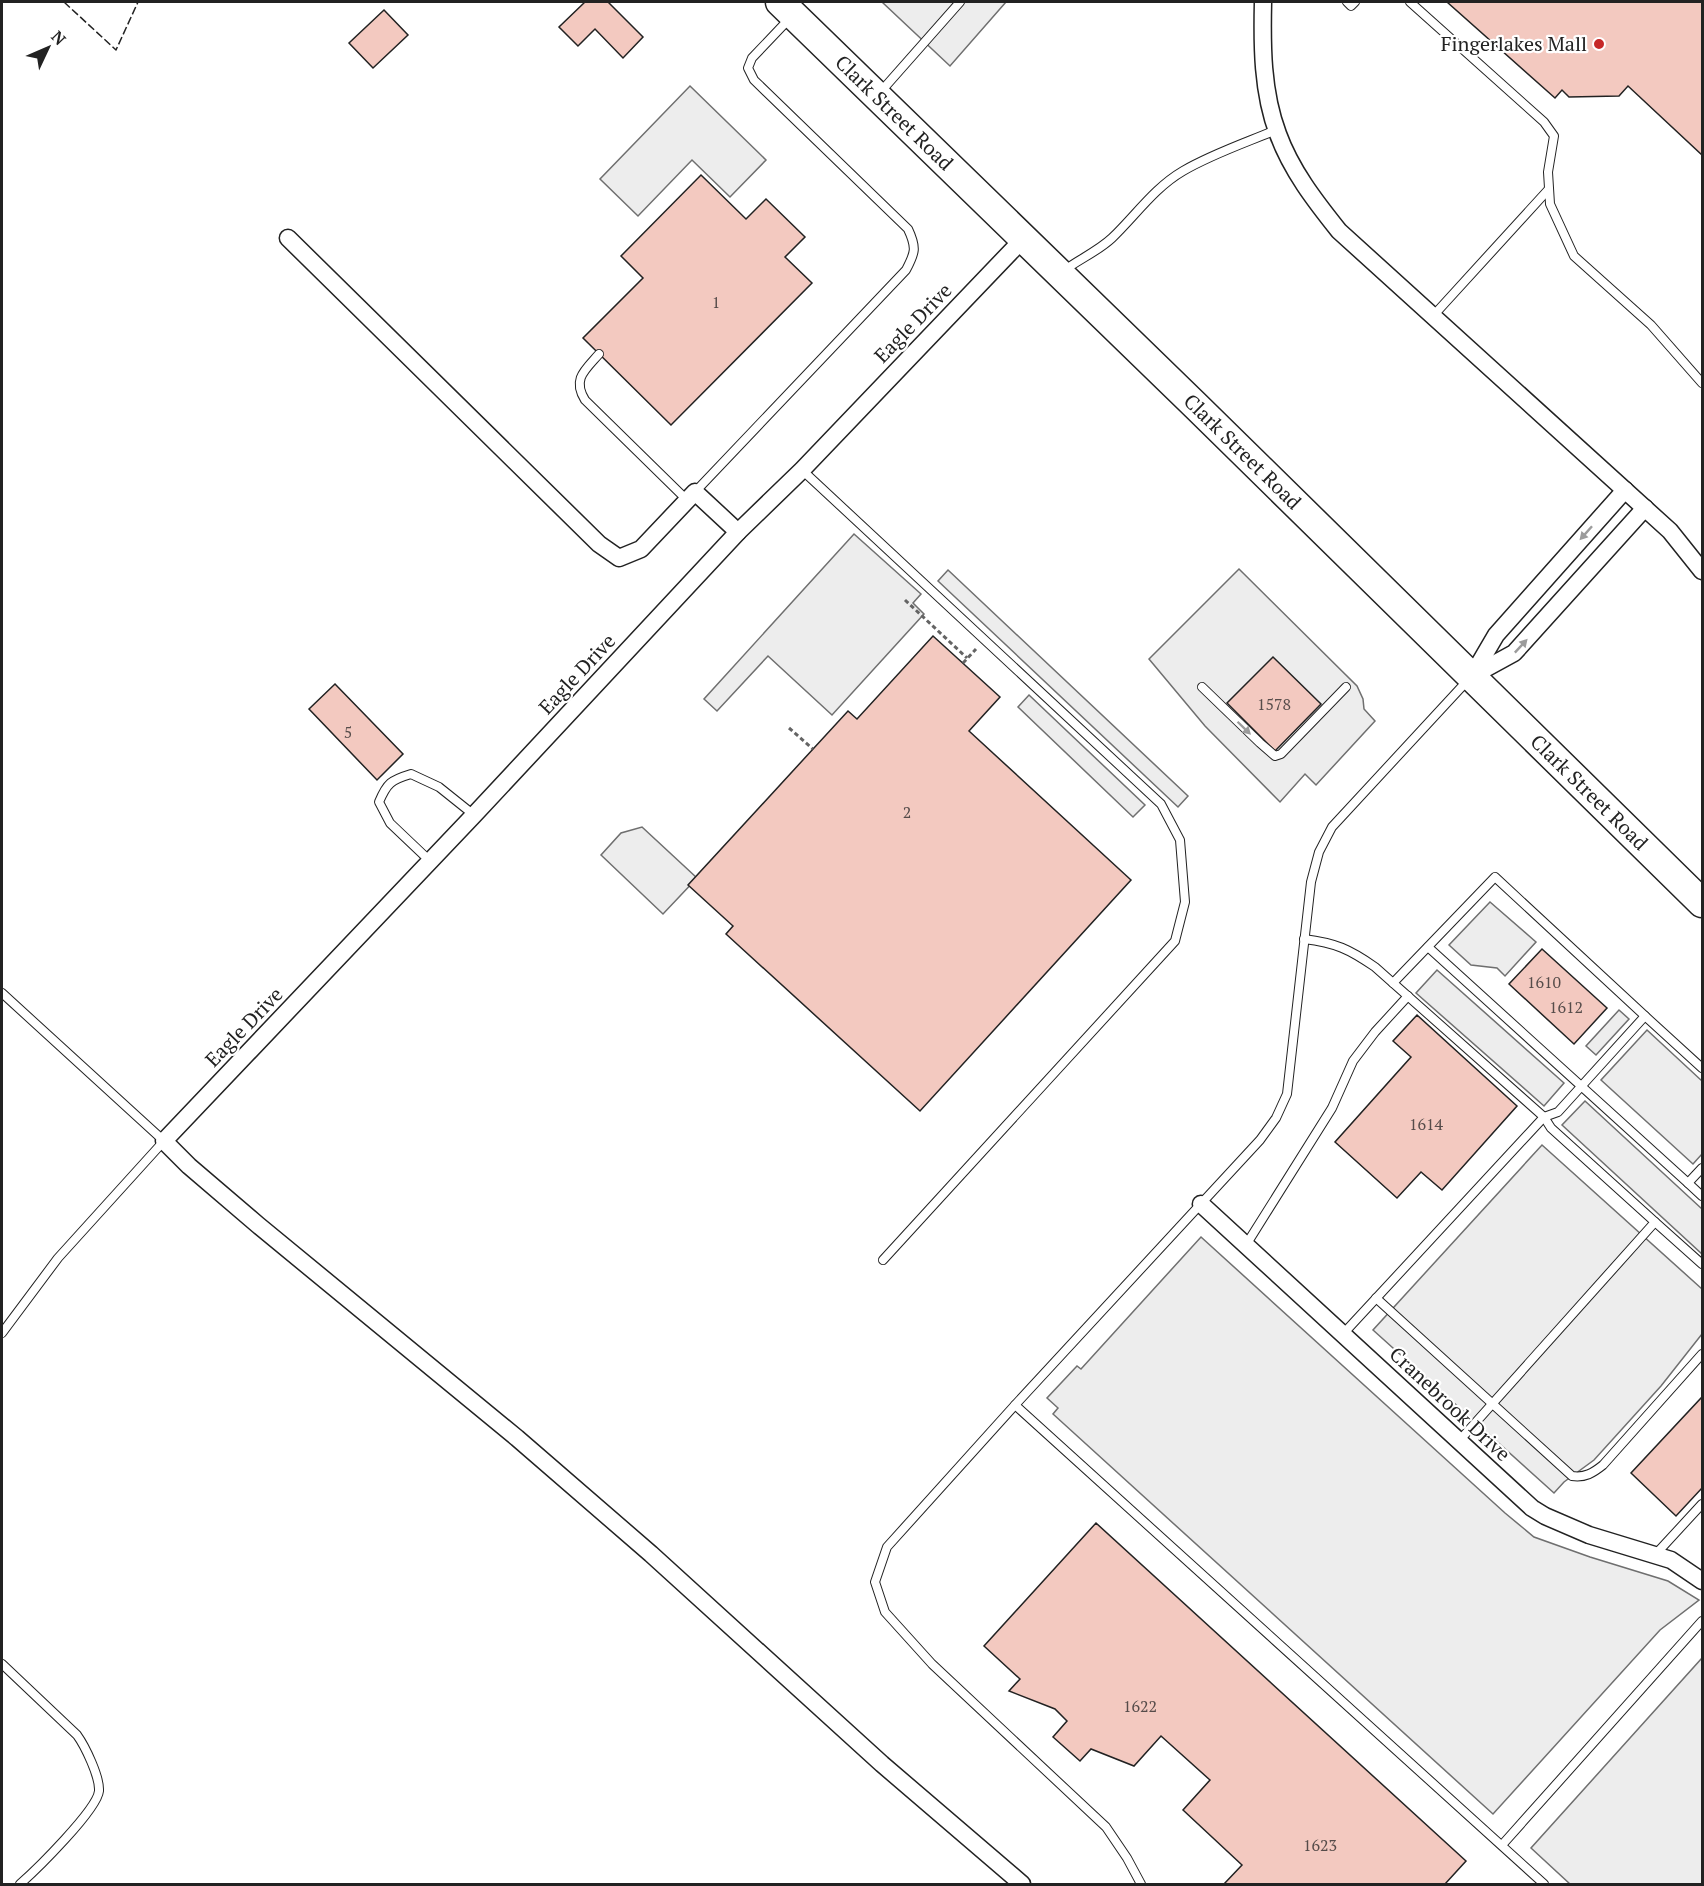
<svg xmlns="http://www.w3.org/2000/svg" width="1704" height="1886" viewBox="0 0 1704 1886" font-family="'PT Serif',serif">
<rect width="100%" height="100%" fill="#fff"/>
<g fill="#ededed" stroke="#6f6f6f" stroke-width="1.5">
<path d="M882,2h124l-56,64z"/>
<path d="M690,86l76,74 -36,37 -38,-37 -54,56 -38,-37z"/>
<path d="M854,534l67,60 -8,9 11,11 -92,101 -64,-59 -51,55 -13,-12z"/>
<path d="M1239,569l118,117 6,13 1,10 11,12 -59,64 -11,-11 -25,28 -75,-76 -56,-67z"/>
<path d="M948,570l240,226 -10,11 -240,-226z"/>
<path d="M1029,695l116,110 -12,12 -115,-110z"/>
<path d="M642,827l55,51 -34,36 -62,-59 20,-22z"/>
<path d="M1490,902l46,40 -31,34 -8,-8 -26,-3 -22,-20z"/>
<path d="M1437,970l127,113 -20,23 -128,-113z"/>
<path d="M1619,1010l10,9 -33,36 -10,-9z"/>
<path d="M1647,1030l55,51v73l-9,10 -92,-84z"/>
<path d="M1585,1101l117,108v45l-140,-129z"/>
<path d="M1542,1145l160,144v45l-41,52 -67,74 -30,22 -10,11 -181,-163z"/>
<path d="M1201,1237l304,276 29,24 56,20 78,24 31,19 -39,30 -167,184 -440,-400 5,-6 -11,-10 30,-32 4,3z"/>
<path d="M1702,1658v226h-132l-39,-36z"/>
</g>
<g fill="#f3c9c0" stroke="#222" stroke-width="1.5">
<path d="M585,2h23l35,35 -20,21 -28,-29 -17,17 -19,-19z"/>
<path d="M1447,2h255v153l-74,-69 -9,10 -50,1 -7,-7 -7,8z"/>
<path d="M384,10l24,25 -35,33 -24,-25z"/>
<path d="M701,175l45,44 20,-20 39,38 -20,20 27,26 -141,142 -88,-87 60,-60 -22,-22z"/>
<path d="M933,636l67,61 -31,34 162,149 -211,231 -194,-177 7,-8 -45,-41 160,-174 9,8z"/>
<path d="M1273,657l48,47 -46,47 -48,-48z"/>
<path d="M335,684l68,70 -26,26 -68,-71z"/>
<path d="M1542,949l65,59 -33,36 -65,-60z"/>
<path d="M1417,1015l100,91 -75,84 -21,-18 -24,26 -62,-56 76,-85 -18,-16z"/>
<path d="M1702,1397v91l-26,28 -45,-43z"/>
<path d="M1096,1523l370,338 -21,23h-221l18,-19 -59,-55 27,-30 -49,-44 -27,30 -43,-17 -11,12 -27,-24 14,-16 -12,-12 -46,-18 11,-12 -36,-33z"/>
</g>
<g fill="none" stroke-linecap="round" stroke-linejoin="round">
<g stroke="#222" stroke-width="10">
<g id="lane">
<path d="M1347,2l4,4 4,-4"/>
<path d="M1410,2l134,120 10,14 -6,36 2,32 24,52 77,69 51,58"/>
<path d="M884,88l76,-86"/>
<path d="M1062,272c17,-13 35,-20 50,-34 24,-23 42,-50 71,-67 29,-17 62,-28 93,-41"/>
<path d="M1433,316l115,-126"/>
<path d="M599,354c-14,16 -27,25 -14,46l103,101"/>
<path d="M802,470l359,334 19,36 5,62 -10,39 -292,319"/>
<path d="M695,492l211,-222c9,-17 11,-22 2,-41l-154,-149 -6,-12 4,-10 39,-41"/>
<path d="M1202,687l58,56 15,13 6,-2 65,-67"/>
<path d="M430,861l-40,-38 -11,-21c8,-19 12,-22 32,-28l28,13 35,28"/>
<path d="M1304,939c32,4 45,10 71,28l169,150 7,11 104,94 -196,219"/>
<path d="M1428,947l260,236 14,-15"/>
<path d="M1393,983l102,-106 150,139"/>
<path d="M2,993l162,148 -106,117 -56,75"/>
<path d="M1688,1183l14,13"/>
<path d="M1655,1222l47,42"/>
<path d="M1246,1245l86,-137 21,-47 22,-29 33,-36"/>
<path d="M1376,1298l196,178c13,2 21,-3 31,-11l99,-111"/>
<path d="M1343,1334l201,-217 14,-5 87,-96 57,52"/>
<path d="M1015,1405l529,479"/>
<path d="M1655,1555l47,-51"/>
<path d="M2,1664l75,71c8,11 23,42 22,56 -2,19 -63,79 -79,93"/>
<path d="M1502,1845l200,-224"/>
<path d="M1141,1884l-14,-26 -21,-31 -174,-163 -47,-52 -10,-30 12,-35 128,-142 245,-265 16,-22 11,-24 24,-212 8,-30 13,-25 136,-147"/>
</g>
</g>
<g stroke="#222" stroke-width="19">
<g id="street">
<path d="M1263,2c-1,43 -1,90 15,132 13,36 37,67 61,97l331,300 32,40"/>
<path d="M288,238l311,306 20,14 22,-9 54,-57 43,40"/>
<path d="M1472,676l42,-23 131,-145"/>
<path d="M1472,676l24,-41 129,-145"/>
<path d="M1201,1204l331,304 13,8 44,19 82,25 31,21"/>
<path d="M1022,1884l-140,-120 -231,-210 -134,-116 -259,-213 -69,-59 -25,-25 310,-326 264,-283 64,-62 222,-232"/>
</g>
</g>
<g stroke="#222" stroke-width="31">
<g id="highway">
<path id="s1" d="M780,2l416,404 506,497"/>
</g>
</g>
<g stroke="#646464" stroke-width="3" stroke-dasharray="4.5 3" stroke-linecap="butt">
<path d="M905,600l62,58"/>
<path d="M963,663l13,-14"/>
<path d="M789,728l24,21"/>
</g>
<use href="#lane" stroke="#fff" stroke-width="8"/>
<use href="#street" stroke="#fff" stroke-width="16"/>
<use href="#highway" stroke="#fff" stroke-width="28"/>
<path stroke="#222" stroke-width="1.5" stroke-dasharray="8 3" stroke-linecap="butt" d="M64,2l52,48 22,-48"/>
</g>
<defs><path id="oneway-solid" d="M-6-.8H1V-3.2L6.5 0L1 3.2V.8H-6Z" transform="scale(1.5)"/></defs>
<g fill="#9c9c9c">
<use href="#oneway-solid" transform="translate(1586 533) rotate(132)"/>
<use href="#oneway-solid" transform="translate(1521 646) rotate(-47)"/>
<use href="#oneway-solid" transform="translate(1244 728) rotate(44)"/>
</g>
<circle fill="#c62828" stroke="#fff" stroke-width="2" cx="1599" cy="44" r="6"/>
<g text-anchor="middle" stroke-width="4.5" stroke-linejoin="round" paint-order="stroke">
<g font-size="16" fill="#564c4a">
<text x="716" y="308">1</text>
<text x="1274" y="710">1578</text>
<text x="348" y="738">5</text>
<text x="907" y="818">2</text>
<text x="1544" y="988">1610</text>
<text x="1566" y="1013">1612</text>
<text x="1426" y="1130">1614</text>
<text x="1140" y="1712">1622</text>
<text x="1320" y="1851">1623</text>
</g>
<g font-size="20" fill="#222" stroke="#fff" text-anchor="end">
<text x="1587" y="51">Fingerlakes Mall</text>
</g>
<g font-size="20" fill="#222" stroke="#fff">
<text dy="7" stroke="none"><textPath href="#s1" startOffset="159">Clark Street Road</textPath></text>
<text transform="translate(913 323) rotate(-46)" y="7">Eagle Drive</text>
<text dy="7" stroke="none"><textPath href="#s1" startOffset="645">Clark Street Road</textPath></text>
<text transform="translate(577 674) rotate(-47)" y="7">Eagle Drive</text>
<text dy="7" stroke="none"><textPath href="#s1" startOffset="1131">Clark Street Road</textPath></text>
<text transform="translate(244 1027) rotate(-46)" y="7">Eagle Drive</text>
<text transform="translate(1450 1404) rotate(43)" y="7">Cranebrook Drive</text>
</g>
</g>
<rect width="1704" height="1886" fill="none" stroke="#222222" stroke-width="6"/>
<g transform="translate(48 48) rotate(46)" stroke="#ffffff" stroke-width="4.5" paint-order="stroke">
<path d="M0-4.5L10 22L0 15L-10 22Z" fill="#222222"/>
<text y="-9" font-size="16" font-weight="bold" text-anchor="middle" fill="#222222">N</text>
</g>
</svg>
